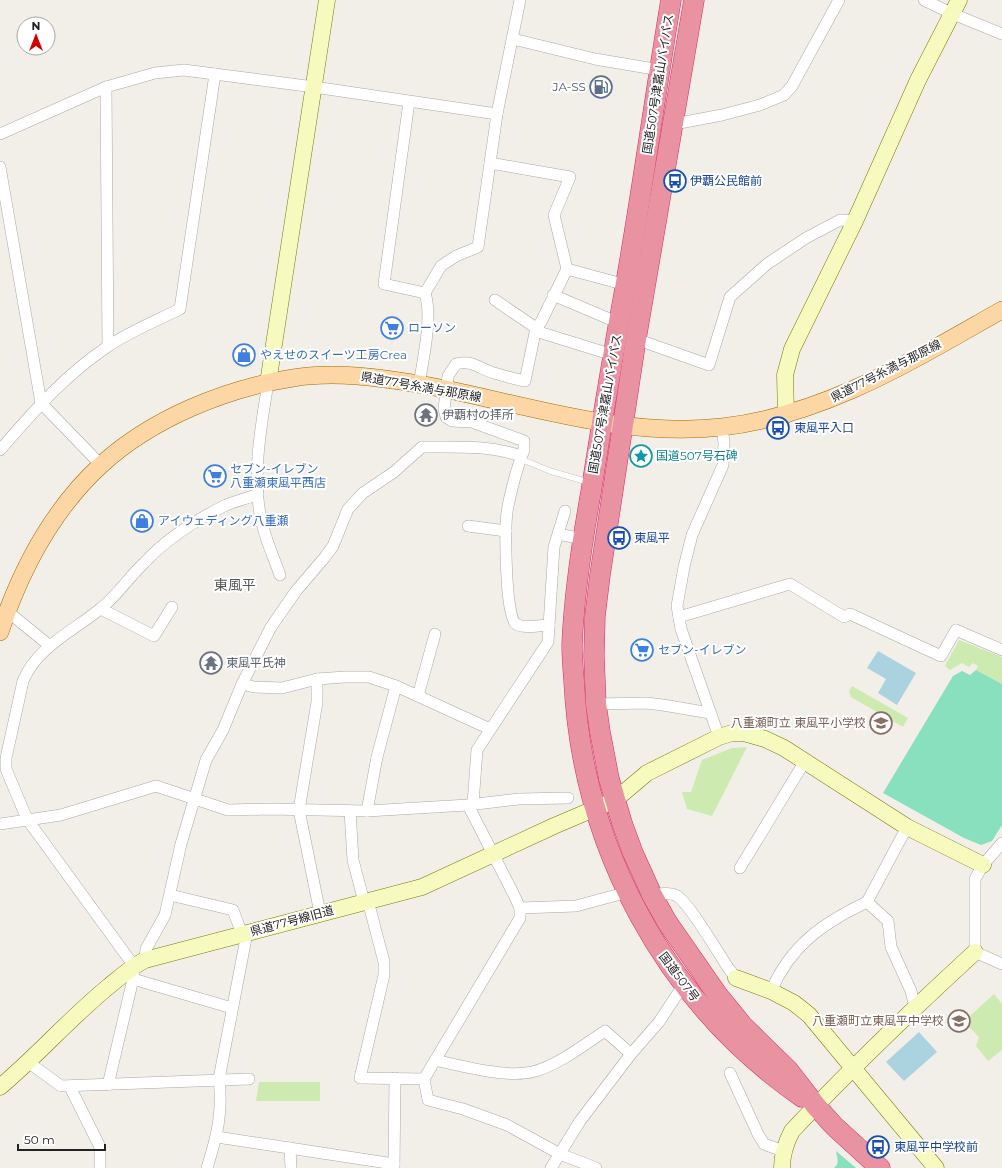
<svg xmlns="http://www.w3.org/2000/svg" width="1002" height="1168" viewBox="0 0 1002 1168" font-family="Montserrat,'Noto Sans JP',sans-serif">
<rect width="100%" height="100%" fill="#f2efe9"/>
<g fill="#cdebb0">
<path d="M959,640l43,17v27l-26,-14 2,-4 -5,-3 -4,4 -7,-4 -12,7 -5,-4z"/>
<path d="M852,686l56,32 -5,9 -52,-30 -2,-6z"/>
<path d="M747,747l-35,69 -25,-7 -5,-17h9l11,-32 30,-12z"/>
<path d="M994,994l8,10v46l-14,11 -12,-15 3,-9 -11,-11 -4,1 -3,-3z"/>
<path d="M259,1082h61v19h-64z"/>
</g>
<g fill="#88e0be">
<path d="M976,670l26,14v141l-10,16 -11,4 -17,-7 -81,-45 70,-117 9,-5 8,4z"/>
<path d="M836,1151l20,17h-22c6,-4 3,-11 2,-17z"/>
</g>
<g fill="#aad3df">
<path d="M878,651l38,22 -19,32 -19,-12 8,-14 -19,-11z"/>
<path d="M919,1032l18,20 -33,29 -18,-19z"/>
</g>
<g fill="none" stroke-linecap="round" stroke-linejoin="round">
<g stroke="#a9a9a9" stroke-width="6">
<path id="lane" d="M521,459l29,12 38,11"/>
</g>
<g stroke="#a9a9a9" stroke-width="12">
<g id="street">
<path d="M924,0l29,14 49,20"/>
<path d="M513,39l82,20 65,11"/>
<path d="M106,87l2,259"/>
<path d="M409,102l-25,182 41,9 16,-27 15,-10 22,-9 19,-133 23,-114"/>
<path d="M674,124l48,-9 38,-10 24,-10 8,-9 47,-86"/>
<path d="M0,134l106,-47 49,-14 29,-3 130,17 183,27"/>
<path d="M490,163l80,14 -16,38 13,54 59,16"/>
<path d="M0,167l41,236 60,62"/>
<path d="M553,295l66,28"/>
<path d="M495,300l41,28 5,-6 26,-53"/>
<path d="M636,339l73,26 21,-68 37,-33 39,-26 34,-18 15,1"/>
<path d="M268,383c-7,43 -17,97 -6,140 4,18 12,35 18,52"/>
<path d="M419,385c4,-26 14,-68 6,-92"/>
<path d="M0,450c34,-39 64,-74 107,-103 23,-16 49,-26 73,-38l35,-235"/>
<path d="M468,526l38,5"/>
<path d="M558,534l25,5"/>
<path d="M101,609l53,27 18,-29"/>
<path d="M7,611l43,35"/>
<path d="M679,617l111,-33 54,33 6,-3 91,42 15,-26 46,20"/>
<path d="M549,625c-9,0 -25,4 -33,-1 -11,-7 -11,-96 -9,-112 3,-18 10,-45 17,-62v-9l-52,-19 -20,-1 -6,-4 -2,-8 4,-33 8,-12c14,-5 25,5 38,9 10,3 21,6 31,8l11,-53 6,5 71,22"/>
<path d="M317,679v23l-18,108 21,103"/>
<path d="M242,684l12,3 28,1 35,-9 28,-2h24l27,9 94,43"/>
<path d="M418,696l17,-62"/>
<path d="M596,704l50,-1 17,2 47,8"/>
<path d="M719,737l-38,-108 -4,-23 7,-39 8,-32 31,-70 1,-22 -2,-16"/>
<path d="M473,804l4,-54 71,-108 6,-95 11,-36"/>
<path d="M468,805l45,88 7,15v10l-96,161 4,21 35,9 44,16 53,29 36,14"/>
<path d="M350,811l3,49 11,42"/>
<path d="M367,811l10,-54 19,-71"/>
<path d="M0,824l61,-9 95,-29 72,24 42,-1 97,2 101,-6 51,-6 49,-1"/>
<path d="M1002,843l-19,22 -8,14v73l27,12"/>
<path d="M740,868l65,-107"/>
<path d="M170,895l63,15 9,24"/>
<path d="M652,895c7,-1 18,-3 25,1 13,8 41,57 52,73l7,9"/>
<path d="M368,901l16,61v13l-24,103 64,1"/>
<path d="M867,902l40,-75"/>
<path d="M520,908l56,-2 52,-14"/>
<path d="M145,960l1,-11 19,-34 16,-71 25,-84 17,-30 19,-46 29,-57 25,-36 29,-34 8,-11 15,-37 15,-16 31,-21 28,-25c34,0 67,-2 99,9"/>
<path d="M133,979l99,29"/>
<path d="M771,991c20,-46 52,-68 96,-89l21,19 3,26 20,44 4,16"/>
<path d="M435,1060c26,6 72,18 97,12 25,-6 52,-27 73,-41l26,23"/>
<path d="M28,1062l33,24 188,-7"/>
<path d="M730,1073l28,61 6,10 19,7"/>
<path d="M108,1085l25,-106 1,-13 -107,-147 -21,-50v-11l17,-77c14,-34 49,-49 77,-72 16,-12 29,-32 44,-46 23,-25 52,-43 82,-58 10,-4 22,-7 32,-11"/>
<path d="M70,1087l30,60v21"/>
<path d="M217,1137l177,27"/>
<path d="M290,1148l1,20"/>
<path d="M207,1168c10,-32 16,-55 12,-89l28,-146"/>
<path d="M394,1168l1,-90"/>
<path d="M551,1168l29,-47 51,-67 28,-32 25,-38"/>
</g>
</g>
<g stroke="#707d05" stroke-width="17">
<g id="secondary">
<path d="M268,383l59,-383"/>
<path d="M786,415l-1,-40 7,-26 63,-128 63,-141 41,-80"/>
<path d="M736,978l35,13 23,12 15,12 127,153"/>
<path d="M0,1087c38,-32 70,-69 108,-100 12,-10 23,-20 37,-27l277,-73 132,-61 61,-26 32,-27 72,-36 13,-4h12l21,6 19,9 123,79 76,38"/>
<path d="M782,1168c0,-14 3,-24 10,-37 58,-62 120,-121 183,-179"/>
</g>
</g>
<g stroke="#a06b00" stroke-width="18">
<path id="primary" d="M0,632c21,-63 52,-122 101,-167 50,-46 125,-77 192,-87 30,-5 62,-3 92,1 113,14 222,61 337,48 104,-12 191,-67 280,-117"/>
</g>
<g stroke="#dc2a67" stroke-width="21">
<g id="highway">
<path d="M671,0c-18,107 -32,215 -52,322 -10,57 -19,113 -28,170 -9,50 -17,102 -19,153 0,12 1,24 2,36 8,166 91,321 228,416"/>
<path d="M694,0l-58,339 -36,236 -5,41 -1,40 2,48 4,28 9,47 13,44 11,30 19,42 15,27 50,72 26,32 45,44 28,36 18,20 46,42"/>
</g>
</g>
<use href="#lane" stroke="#fff" stroke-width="5.5"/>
<use href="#street" stroke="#fff" stroke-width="11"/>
<use href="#secondary" stroke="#f7fabf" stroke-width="16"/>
<use href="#primary" stroke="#fcd6a4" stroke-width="17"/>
<use href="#highway" stroke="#e892a2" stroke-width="20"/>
</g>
<defs>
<g id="fuel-ring" transform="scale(1.15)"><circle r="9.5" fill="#fff" stroke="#5c6f8a" stroke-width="1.5"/><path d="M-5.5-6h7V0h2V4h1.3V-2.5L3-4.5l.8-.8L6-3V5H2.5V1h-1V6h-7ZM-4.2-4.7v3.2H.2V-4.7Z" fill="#5c6f8a"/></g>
<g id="bus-ring" transform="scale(1.15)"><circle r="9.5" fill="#fff" stroke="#1a4fb4" stroke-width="1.5"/><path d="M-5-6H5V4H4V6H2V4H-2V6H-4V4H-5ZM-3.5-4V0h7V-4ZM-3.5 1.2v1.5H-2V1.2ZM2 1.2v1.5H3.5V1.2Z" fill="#1a4fb4"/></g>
<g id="supermarket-ring" transform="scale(1.15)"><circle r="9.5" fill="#fff" stroke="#3f7fe0" stroke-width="1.5"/><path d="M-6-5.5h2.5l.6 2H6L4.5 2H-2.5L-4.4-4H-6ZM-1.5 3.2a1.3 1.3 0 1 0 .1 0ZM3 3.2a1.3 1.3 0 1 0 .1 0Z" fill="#3f7fe0"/></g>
<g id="shop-ring" transform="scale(1.15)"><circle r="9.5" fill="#fff" stroke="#3f7fe0" stroke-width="1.5"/><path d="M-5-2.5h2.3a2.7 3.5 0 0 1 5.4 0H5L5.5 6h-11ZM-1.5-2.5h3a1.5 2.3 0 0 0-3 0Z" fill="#3f7fe0"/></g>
<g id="temple-ring" transform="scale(1.15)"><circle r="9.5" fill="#fff" stroke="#6b7280" stroke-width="1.5"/><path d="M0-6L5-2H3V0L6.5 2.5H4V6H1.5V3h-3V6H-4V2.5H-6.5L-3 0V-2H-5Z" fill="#6b7280"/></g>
<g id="sight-ring" transform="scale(1.15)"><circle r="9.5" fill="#fff" stroke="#0f9aa8" stroke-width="1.5"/><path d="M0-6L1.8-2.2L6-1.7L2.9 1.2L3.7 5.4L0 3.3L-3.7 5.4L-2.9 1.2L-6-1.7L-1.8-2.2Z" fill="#0f9aa8"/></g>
<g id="school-ring" transform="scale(1.15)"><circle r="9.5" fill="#fff" stroke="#8d6e63" stroke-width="1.5"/><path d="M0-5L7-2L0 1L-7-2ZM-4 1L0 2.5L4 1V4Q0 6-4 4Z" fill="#8d6e63"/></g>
</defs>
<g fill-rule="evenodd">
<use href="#fuel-ring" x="601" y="87"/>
<use href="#bus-ring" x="675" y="181"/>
<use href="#supermarket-ring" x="392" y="328"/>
<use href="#shop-ring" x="244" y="355"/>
<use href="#temple-ring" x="426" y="415"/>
<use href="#bus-ring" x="778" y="428"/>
<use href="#sight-ring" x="641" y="456"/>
<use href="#supermarket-ring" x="215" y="476"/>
<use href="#shop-ring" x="142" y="521"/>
<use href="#bus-ring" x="619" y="538"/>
<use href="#supermarket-ring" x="642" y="650"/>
<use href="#temple-ring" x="211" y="663"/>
<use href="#school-ring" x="881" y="723"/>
<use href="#school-ring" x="959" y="1021"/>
<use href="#bus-ring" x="878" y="1147"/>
</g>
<g text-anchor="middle" stroke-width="4" stroke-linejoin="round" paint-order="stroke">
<g font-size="12" fill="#222" stroke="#fff">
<text transform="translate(658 84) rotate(-81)" y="4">国道507号津嘉山バイパス</text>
<text transform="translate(886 371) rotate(-27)" y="4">県道77号糸満与那原線</text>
<text transform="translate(421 387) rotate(10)" y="4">県道77号糸満与那原線</text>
<text transform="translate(605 404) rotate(-80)" y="4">国道507号津嘉山バイパス</text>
<text transform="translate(292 921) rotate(-15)" y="4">県道77号線旧道</text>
<text transform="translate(679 977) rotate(53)" y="4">国道507号</text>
</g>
<g font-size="12" fill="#4e5e75" stroke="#fff" text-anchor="end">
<text x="586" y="91">JA-SS</text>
</g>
<g font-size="12" fill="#164399" stroke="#fff" text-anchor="start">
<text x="690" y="185">伊覇公民館前</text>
<text x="794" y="432">東風平入口</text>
<text x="634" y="542">東風平</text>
<text x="894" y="1151">東風平中学校前</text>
</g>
<g font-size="12" fill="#366cbe" stroke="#fff" text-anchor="start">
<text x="408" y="332">ローソン</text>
<text x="260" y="359">やえせのスイーツ工房Crea</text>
<text x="230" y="473">セブン-イレブン<tspan x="230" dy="14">八重瀬東風平西店</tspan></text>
<text x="158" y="525">アイウェディング八重瀬</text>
<text x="658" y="654">セブン-イレブン</text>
</g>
<g font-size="12" fill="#5b616d" stroke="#fff" text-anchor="start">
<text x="442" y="419">伊覇村の拝所</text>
<text x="226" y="667">東風平氏神</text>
</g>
<g font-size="12" fill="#0d838f" stroke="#fff" text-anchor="start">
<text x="656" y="460">国道507号石碑</text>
</g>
<g font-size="12" fill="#785e54" stroke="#fff" text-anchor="end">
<text x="866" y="727">八重瀬町立 東風平小学校</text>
<text x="944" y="1025">八重瀬町立東風平中学校</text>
</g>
<g font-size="14" fill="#555" stroke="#fff">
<text x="235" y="590">東風平</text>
</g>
</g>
<g transform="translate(36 36)"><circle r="19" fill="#ffffff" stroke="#a7a7a7"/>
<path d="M0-3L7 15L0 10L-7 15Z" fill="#d40000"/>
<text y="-6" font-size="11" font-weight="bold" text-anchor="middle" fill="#222222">N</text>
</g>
<path d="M18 1144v6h87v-6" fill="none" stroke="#222222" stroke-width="2"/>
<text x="24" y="1144" font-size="12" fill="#222222" stroke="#ffffff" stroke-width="3" paint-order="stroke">50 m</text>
</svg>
